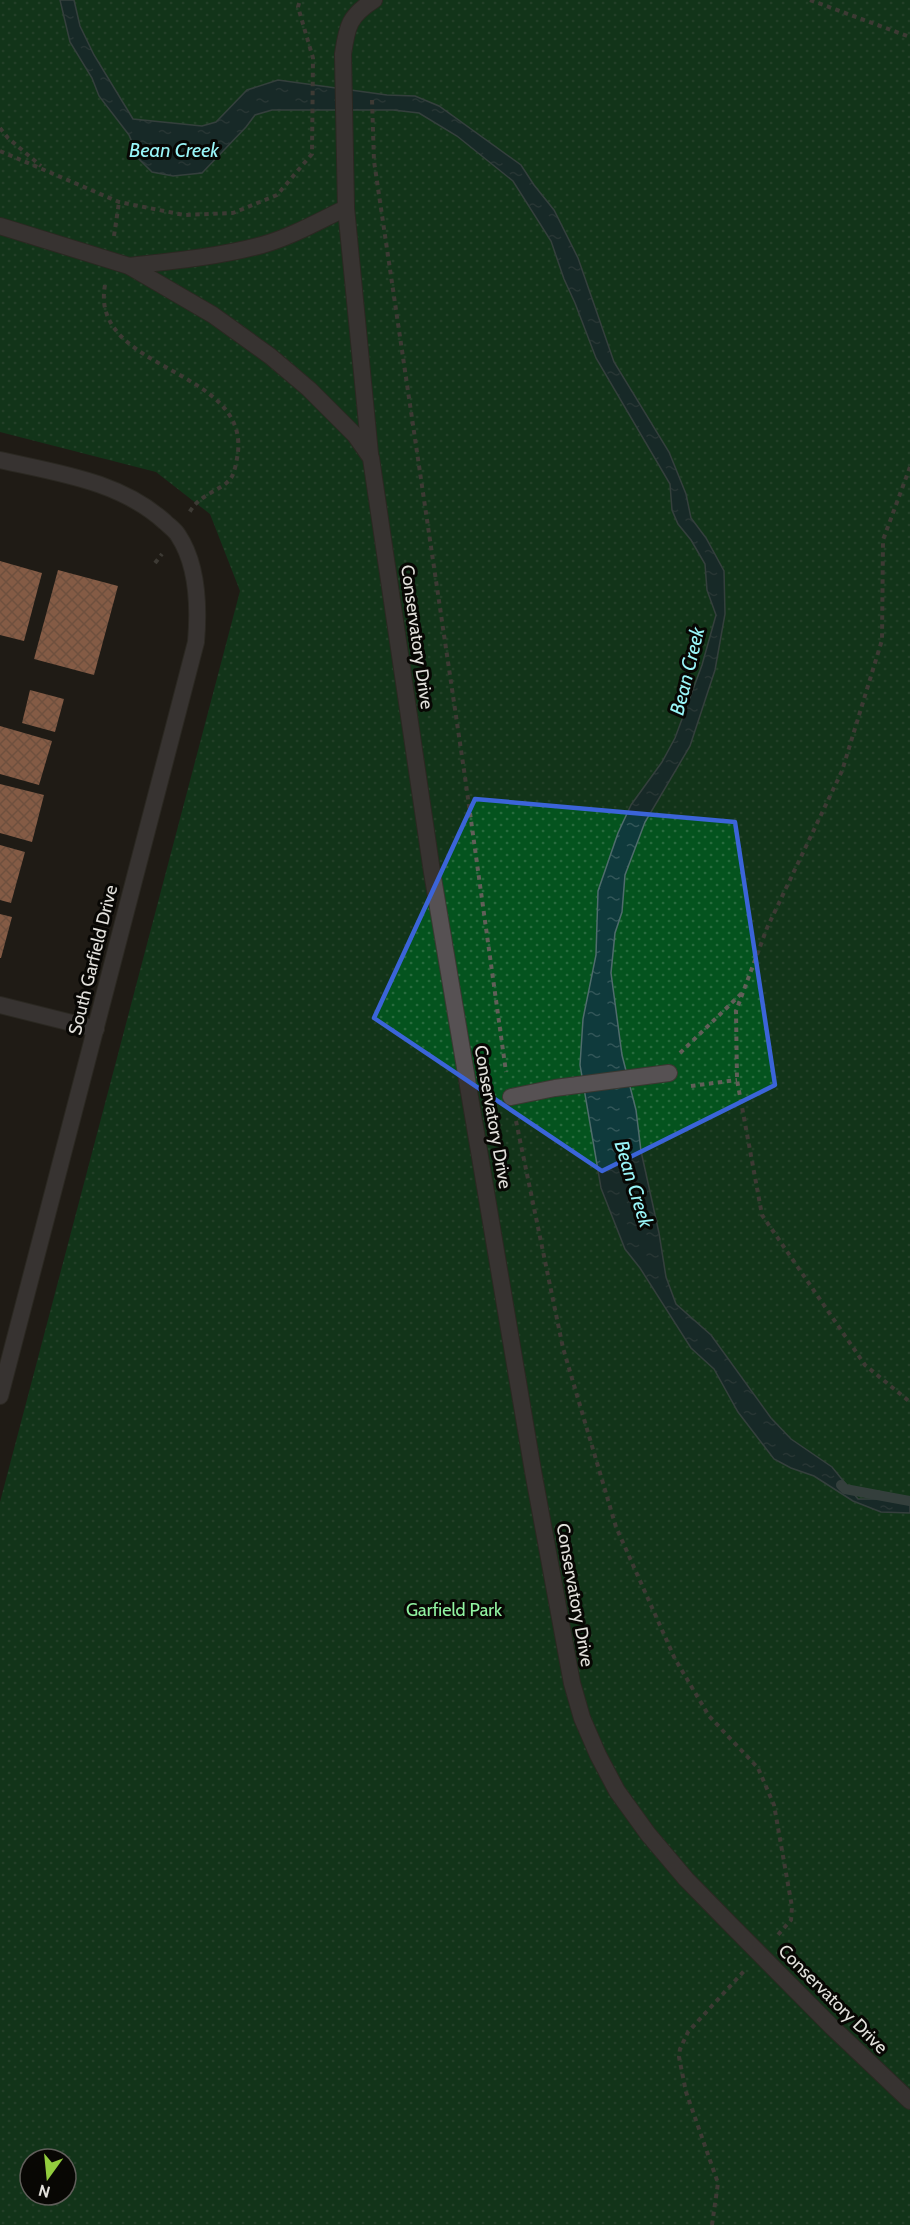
<svg xmlns="http://www.w3.org/2000/svg" width="910" height="2225" viewBox="0 0 910 2225" font-family="Cabin,sans-serif">
<defs>
<pattern id="park-dots" width="8" height="8" patternUnits="userSpaceOnUse" patternTransform="scale(1.5)"><rect width="8" height="8" fill="#04531e"/><path d="M2 2h.1M6 6h.1" fill="none" stroke="#286b3e" stroke-width="1.8" stroke-linecap="round"/></pattern>
<pattern id="water-ripples" width="26" height="14" patternUnits="userSpaceOnUse" patternTransform="scale(1.5)"><rect width="26" height="14" fill="#0f3a3c"/><path d="M2 4q2-2 4 0t4 0M15 11q2-2 4 0t4 0" fill="none" stroke="#325658"/></pattern>
<pattern id="building-cross-hatch" width="8" height="8" patternUnits="userSpaceOnUse" patternTransform="scale(1.5)"><rect width="8" height="8" fill="#ffa97f"/><path d="M0 0l8 8M0 8l8-8" fill="none" stroke="#d09070"/></pattern>
</defs>
<rect width="100%" height="100%" fill="#1f1c15"/>
<path fill="url(#park-dots)" fill-rule="evenodd" d="M0,0h910v2225h-910v-723l240,-911 -30,-77 -54,-42 -156,-40zM30,2159h36v36h-36z"/>
<path fill="url(#water-ripples)" stroke="#4f6c6c" stroke-width="1.5" d="M60,0h14l6,26 14,29 39,64 69,7 14,-4 31,-32 31,-10 109,15 28,1 24,10 82,59 13,20 20,25 24,48 36,104 55,90 17,42 5,24 15,20 18,33 1,43 -10,56 -25,76 -45,76 -20,53 -3,37 -7,21 -4,40 11,82 14,55 5,41 18,82 7,44 10,27 35,31 60,83 20,21 41,28 26,32h52v14l-29,-1 -28,-11 -39,-25 -23,-8 -17,-9 -36,-47 -24,-43 -23,-21 -51,-80 -15,-19 -24,-61 -21,-123 3,-46 13,-64 2,-64 20,-58 13,-28 31,-43 13,-24 27,-73 14,-50 -9,-25 -2,-26 -14,-24 -13,-16 -6,-14 -2,-26 -74,-126 -21,-55 -11,-24 -13,-38 -38,-60 -56,-45 -38,-23 -26,-3h-121l-17,5 -9,12 -44,46 -29,3 -21,-4 -13,-13 -10,-24 -30,-39 -7,-18 -22,-36z"/>
<g fill="none" stroke-linecap="round" stroke-linejoin="round">
<path stroke="#4f6c6c" stroke-width="10" d="M841,1485l4,4 65,12"/>
</g>
<g fill="url(#building-cross-hatch)">
<path d="M0,561l42,12 -18,68 -24,-6z"/>
<path d="M58,570l60,16 -24,89 -60,-16z"/>
<path d="M30,690l34,9 -9,33 -33,-9z"/>
<path d="M0,726l52,15 -13,44 -39,-11z"/>
<path d="M0,784l44,11 -12,47 -32,-9z"/>
<path d="M0,845l25,7 -14,51 -11,-3z"/>
<path d="M0,914l12,3 -11,41h-1z"/>
</g>
<g fill="none" stroke-linecap="round" stroke-linejoin="round">
<g stroke="#3a3831" stroke-width="18">
<path id="pedestrian" d="M511,1097l44,-9 114,-15"/>
</g>
<g stroke="#3a3831" stroke-width="18">
<g id="minor">
<path d="M346,208l24,246"/>
<path d="M0,226l129,40 84,49 57,41 39,33 46,46 16,23 61,414 101,599 39,212 10,35 16,37 19,36 31,43 38,45 45,46 101,102 78,74"/>
<path d="M129,266c44,-5 89,-9 133,-21 29,-8 57,-24 84,-37l-3,-154c4,-28 6,-38 31,-54"/>
<path d="M0,460c57,13 120,21 165,62 4,4 10,8 13,13 20,30 21,72 18,107l-196,754"/>
<path d="M0,1005l96,24"/>
</g>
</g>
<g stroke="#625f59" stroke-width="4" stroke-dasharray="4.5 4.5" stroke-linecap="butt">
<path d="M810,0l100,37"/>
<path d="M372,100l2,61 91,616 41,295"/>
<path d="M0,128l8,10 33,28"/>
<path d="M0,151l119,51 65,13 49,-2 44,-18 35,-41 1,-96 -15,-51 2,-7"/>
<path d="M114,236l5,-34"/>
<path d="M105,285c-16,86 142,82 133,167 -1,7 -3,20 -7,26 -9,13 -31,15 -42,35"/>
<path d="M910,467l-27,73 -1,100 -40,131 -75,157 -31,83 1,69 25,135 103,150 45,37"/>
<path d="M155,563l7,-9"/>
<path d="M680,1053l62,-60"/>
<path d="M691,1086l46,-6"/>
<path d="M516,1121l47,227 53,179 59,132 34,57 49,52 16,37 18,102 -1,13 -15,17"/>
<path d="M712,2225l6,-42 -32,-91 -7,-35 1,-8 8,-17 56,-61"/>
</g>
<use href="#pedestrian" stroke="#565153" stroke-width="16"/>
<use href="#minor" stroke="#565153" stroke-width="16"/>
</g>
<path d="M0 0H910V2225H0ZM475,799l260,23 40,263 -173,86 -228,-153z" fill="#1f1c15" fill-opacity=".55" fill-rule="evenodd"/>
<path fill="none" stroke="#3b64d9" stroke-width="4.5" stroke-linejoin="round" d="M475,799l260,23 40,263 -173,86 -228,-153z"/>
<g text-anchor="middle" stroke-width="6" stroke-linejoin="round" paint-order="stroke">
<g font-size="18" fill="#e3e1dc" stroke="#080704">
<text transform="translate(417 637) rotate(82)" y="6">Conservatory Drive</text>
<text transform="translate(93 960) rotate(-76)" y="6">South Garfield Drive</text>
<text transform="translate(493 1117) rotate(80)" y="6">Conservatory Drive</text>
<text transform="translate(575 1595) rotate(80)" y="6">Conservatory Drive</text>
<text transform="translate(833 1999) rotate(45)" y="6">Conservatory Drive</text>
</g>
<g font-size="18" fill="#91f3a1" stroke="#080704">
<text x="454" y="1616">Garfield Park</text>
</g>
<g font-size="20" font-style="italic" fill="#99f5f8" stroke="#080704">
<text x="174" y="157">Bean Creek</text>
<text transform="translate(687 671) rotate(-76)" y="7">Bean Creek</text>
<text transform="translate(634 1184) rotate(73)" y="7">Bean Creek</text>
</g>
</g>
<g transform="translate(48 2177) rotate(195)"><circle r="28" fill="#080704" stroke="#605e5a" stroke-width="1.5"/>
<path d="M0-4.5L10 22L0 15L-10 22Z" fill="#92cd3e"/>
<text y="-9" font-size="16" font-weight="bold" text-anchor="middle" fill="#e3e1dc">N</text>
</g>
</svg>
